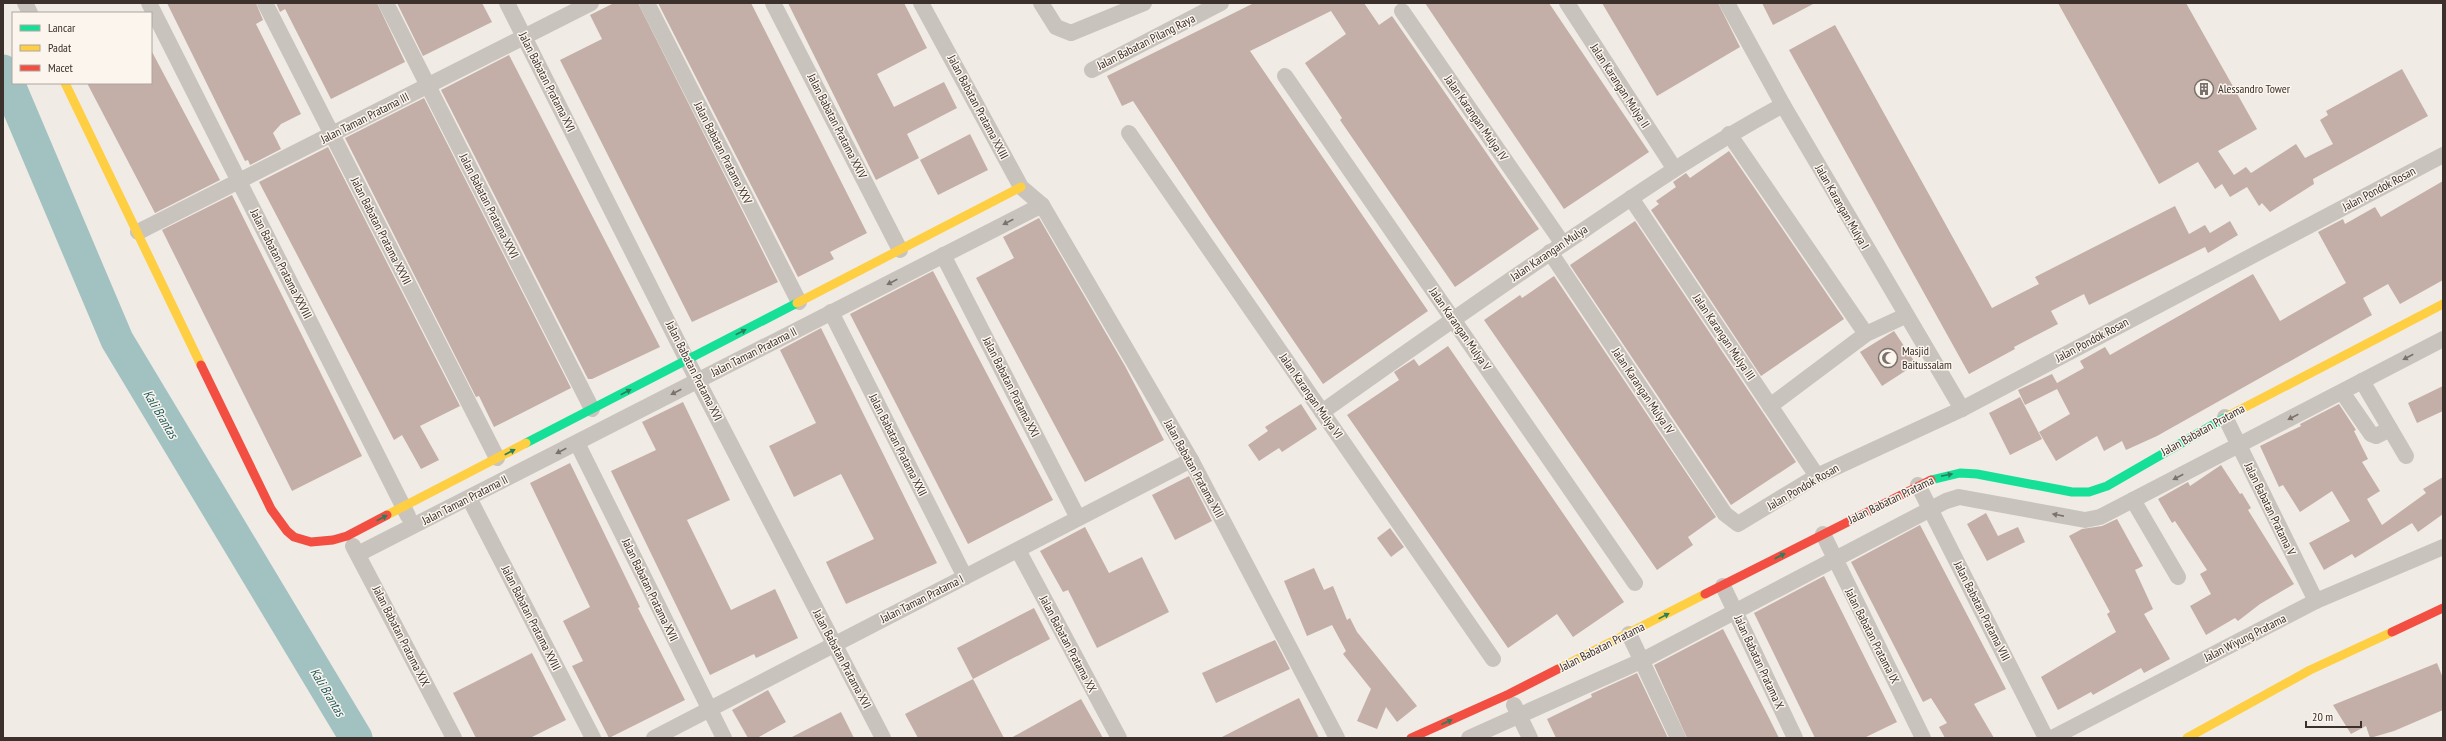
<svg xmlns="http://www.w3.org/2000/svg" width="2446" height="741" viewBox="0 0 2446 741" font-family="'PT Sans Narrow',sans-serif">
<rect width="100%" height="100%" fill="#f0ebe5"/>
<g fill="none" stroke-linecap="round" stroke-linejoin="round">
<path stroke="#a1c2c1" stroke-width="33" d="M3,71l114,269 239,398"/>
</g>
<g fill="#c3afa7">
<path d="M167,3h89l7,17 -7,4 45,90 -20,10 -8,9 8,16 -31,16 -2,-5 -3,1z"/>
<path d="M276,3h101l28,59 -74,37 -46,-90 -5,3z"/>
<path d="M397,3h85l10,19 -69,34z"/>
<path d="M614,3h24l140,279 -86,40 -132,-262 42,-21 -12,-24z"/>
<path d="M658,3h93l116,230 -37,19 4,7 -36,18z"/>
<path d="M788,3h116l23,45 -50,26 17,33 50,-25 13,26 -50,26 12,24 -43,22z"/>
<path d="M1254,3h110l15,22 13,-9 147,213 -84,58 -115,-167 2,-2 -37,-55 41,-29 -15,-23 -81,40 178,260 -105,73 -111,-163 -79,-120 -11,5 -15,-30z"/>
<path d="M1425,3h124l100,149 -85,57z"/>
<path d="M1602,3h116l22,44 -83,49z"/>
<path d="M1762,3h53l-42,22z"/>
<path d="M2058,3h128l71,126 -39,22 16,24 12,-8 5,6 45,-29 9,14 28,-14 -13,-24 8,-5 -2,-4 76,-42 26,47 -115,63 1,5 -44,28 -8,-9 -3,3 -12,-19 -17,10 -8,-13 -7,5 -17,-27 -39,22z"/>
<path d="M1835,25l157,283 47,-24 -4,-7 140,-71 14,28 16,-9 5,8 20,-12 8,14 -30,18 -3,-6 -116,58 -5,-11 -33,17 7,13 -44,23 1,2 -46,25 -180,-324z"/>
<path d="M151,50l69,130 -65,33 -68,-130h64z"/>
<path d="M509,55l151,292 -68,32h-4l-147,-289z"/>
<path d="M424,98l147,290 -77,39 -15,-31 -3,1 -131,-259z"/>
<path d="M970,134l18,36 -50,25 -18,-35z"/>
<path d="M328,147l132,259 -40,20 19,34 -18,9 -19,-34 -8,5 -135,-258z"/>
<path d="M1729,151l115,168 -83,57 -110,-166 8,-6 -3,-3 20,-14 -3,-5 13,-9 4,5z"/>
<path d="M2443,181v99l-43,24 -12,-20 -25,14 9,17 -215,121 -31,14 -4,-9 -18,10 -7,-15 -41,25 -17,-29 31,-18 -13,-25 -32,16 -7,-15 34,-16 5,9 27,-15 -4,-7 25,-14 5,8 143,-81 27,47 66,-38 -28,-51 25,-13 2,5 30,-17 6,10z"/>
<path d="M232,195l130,261 -70,35 -130,-261z"/>
<path d="M1039,218l86,148 39,74 -79,42 -109,-204 38,-20 -11,-21z"/>
<path d="M1635,221l161,241 -65,43 -161,-240z"/>
<path d="M933,271l120,229 -85,44 -118,-230z"/>
<path d="M1554,276l162,241 -28,20 5,8 -36,25 -173,-250 36,-25 2,3z"/>
<path d="M821,328l116,235 -91,41 -20,-42 48,-23 -33,-65 -47,23 -25,-51 47,-23 -36,-73z"/>
<path d="M1894,331l22,33 -34,22 -22,-34z"/>
<path d="M1448,346l176,256 -51,35 -16,-23 -49,34 -161,-233 52,-35 -5,-8 20,-13 5,7z"/>
<path d="M2443,386v25l-26,12 -9,-20z"/>
<path d="M2020,397l22,42 -32,16 -21,-42z"/>
<path d="M683,402l47,98 -43,20 26,53 18,37 44,-21 23,49 -42,20 -2,-4 -44,21 -99,-204 45,-21 -14,-28z"/>
<path d="M1301,404l16,25 -35,23 -3,-4 -20,13 -11,-16 20,-14 -3,-4z"/>
<path d="M2339,404l17,26 -2,1 14,28 -6,3 18,29 -13,8 15,26 44,-32 -3,-4 20,-12v37l-25,18 -6,-9 -57,35 -3,-4 -28,16 -15,-27 41,-22 -18,-30 -32,21 -17,-27 -4,2 -19,-41 41,-20 -1,-2z"/>
<path d="M570,463l70,144 -2,1 47,92 -76,38 -37,-72 11,-5 -20,-40 27,-14 -60,-124z"/>
<path d="M2221,465l19,29 2,-1 9,15 -3,2 46,74 -34,20 -22,17 -3,-3 -29,17 -16,-29 21,-12 -11,-20 7,-4 -32,-49 -3,2 -14,-24 30,-17 2,4z"/>
<path d="M1189,476l23,45 -37,19 -23,-45z"/>
<path d="M1986,513l12,23 20,-9 7,15 -38,19 -20,-37z"/>
<path d="M2117,519l26,47 -8,4 18,39 -9,5 26,45 -26,14 -3,-5 -48,27 -2,-3 -33,18 -17,-33 75,-45 -9,-18 3,-2 -41,-76 13,-7 20,-3z"/>
<path d="M1920,525l86,164 -32,15 20,34h-49l-6,-11 8,-4 -16,-25 -8,4 -72,-140z"/>
<path d="M1085,527l24,46 33,-16 27,55 -72,36 -29,-58 -5,2 -23,-41z"/>
<path d="M1390,528l14,19 -13,10 -14,-19z"/>
<path d="M1314,568l10,22 9,-4 14,34 3,-2 7,14 60,74 -20,16 -11,-15 -9,22 -20,-8 14,-32 -28,-35 3,-3 -14,-26 -25,11 -23,-55z"/>
<path d="M1824,576l73,146 -33,16h-49l-61,-125z"/>
<path d="M1034,608l16,31 -77,40 -16,-31z"/>
<path d="M1723,629l45,87 11,22h-92l-33,-73z"/>
<path d="M1275,640l15,29 -74,34 -14,-30z"/>
<path d="M532,653l34,67 -36,18h-54l-23,-45z"/>
<path d="M2437,663l6,15v32l-49,21 -24,7 -4,-12 -15,8 -18,-29z"/>
<path d="M1637,673l31,65h-112l-9,-19 45,-22 -1,-3z"/>
<path d="M973,679l31,59h-86l-13,-24z"/>
<path d="M768,690l18,32 -29,16h-9l-16,-28z"/>
<path d="M1299,698l20,40h-99l45,-23z"/>
<path d="M1081,699l22,39h-92z"/>
<path d="M841,712l13,26h-64z"/>
</g>
<g fill="none" stroke-linecap="round" stroke-linejoin="round">
<g stroke="#c9c3be" stroke-width="16">
<path d="M25,3l5,10"/>
<path d="M149,3l259,513"/>
<path d="M265,3l232,455"/>
<path d="M386,3l206,406"/>
<path d="M507,3l180,357 196,378"/>
<path d="M647,3l152,299"/>
<path d="M773,3l127,247"/>
<path d="M921,3l100,184 21,18 149,255 146,278"/>
<path d="M1041,3l15,24 15,6 73,-30"/>
<path d="M1567,3l107,165"/>
<path d="M1727,3l56,102 179,304"/>
<path d="M1402,11l161,233"/>
<path d="M1092,70l129,-67"/>
<path d="M1285,76l350,507"/>
<path d="M1129,133l364,526"/>
<path d="M1729,134l137,200"/>
<path d="M1631,198l186,278"/>
<path d="M138,232l453,-229"/>
<path d="M1550,252l175,262 13,10 79,-48 145,-67 481,-254"/>
<path d="M943,255l135,263"/>
<path d="M831,312l134,265"/>
<path d="M2362,381l44,75"/>
<path d="M2342,392l29,42 5,2 14,-7"/>
<path d="M1770,406l96,-72 39,-18"/>
<path d="M1322,412c86,-61 171,-121 259,-180 66,-45 131,-89 202,-127"/>
<path d="M2225,417l91,184"/>
<path d="M577,443l147,295"/>
<path d="M1918,485l128,253"/>
<path d="M469,498l124,240"/>
<path d="M2133,500l45,77"/>
<path d="M1823,534l100,204"/>
<path d="M353,546l101,192"/>
<path d="M1018,550l101,188"/>
<path d="M358,554l684,-349"/>
<path d="M1723,586l72,152"/>
<path d="M1629,634l49,104"/>
<path d="M1514,705l16,33"/>
<path d="M654,738l537,-278"/>
<path d="M1469,738l172,-77 305,-160 13,-4 126,23 15,-3 343,-178"/>
<path d="M2052,738l264,-137 127,-54"/>
</g>
<g stroke="#16e098" stroke-width="9">
<path d="M526,443l271,-140"/>
<path d="M1931,480l29,-7 17,1 95,18h17l18,-6 123,-71"/>
</g>
<g stroke="#ffcf43" stroke-width="9">
<path d="M65,83l136,282"/>
<path d="M797,303l224,-116"/>
<path d="M2230,415l213,-111"/>
<path d="M387,515l139,-72"/>
<path d="M1558,669l147,-75"/>
<path d="M2187,738l123,-68 82,-38"/>
</g>
<g stroke="#f24e42" stroke-width="9">
<path d="M201,365l70,144 16,22 7,6 17,5 22,-2 14,-4 40,-21"/>
<path d="M1705,594l226,-114"/>
<path d="M2392,632l51,-24"/>
<path d="M1411,738l98,-44 49,-25"/>
</g>
</g>
<defs><path id="oneway-solid" d="M-6-.8H1V-3.2L6.5 0L1 3.2V.8H-6Z"/></defs>
<g fill="#7b726d">
<use href="#oneway-solid" transform="translate(1008 222) rotate(153)"/>
<use href="#oneway-solid" transform="translate(892 282) rotate(153)"/>
<use href="#oneway-solid" transform="translate(2408 357) rotate(152)"/>
<use href="#oneway-solid" transform="translate(676 392) rotate(153)"/>
<use href="#oneway-solid" transform="translate(2293 417) rotate(153)"/>
<use href="#oneway-solid" transform="translate(561 451) rotate(153)"/>
<use href="#oneway-solid" transform="translate(2178 477) rotate(152)"/>
<use href="#oneway-solid" transform="translate(2058 515) rotate(-169)"/>
</g>
<g fill="#2a7f5c">
<use href="#oneway-solid" transform="translate(741 332) rotate(-27)"/>
<use href="#oneway-solid" transform="translate(626 392) rotate(-28)"/>
<use href="#oneway-solid" transform="translate(510 452) rotate(-27)"/>
<use href="#oneway-solid" transform="translate(1947 475) rotate(-11)"/>
<use href="#oneway-solid" transform="translate(382 518) rotate(-27)"/>
<use href="#oneway-solid" transform="translate(1780 556) rotate(-27)"/>
<use href="#oneway-solid" transform="translate(1664 616) rotate(-27)"/>
<use href="#oneway-solid" transform="translate(1447 722) rotate(-24)"/>
</g>
<defs>
<g id="building-ring" transform="scale(1)"><circle r="9.5" fill="#fbf5ee" stroke="#7a716c" stroke-width="1.5"/><path d="M-4-6H4V6H1V3H-1V6H-4ZM-2.5-4.3h1.7v1.8h-1.7ZM.8-4.3h1.7v1.8H.8ZM-2.5-1h1.7V.8h-1.7ZM.8-1h1.7V.8H.8Z" fill="#7a716c"/></g>
<g id="mosque-ring" transform="scale(1)"><circle r="9.5" fill="#fbf5ee" stroke="#7a716c" stroke-width="1.5"/><path d="M3.5-4.9A6 6 0 1 0 3.5 4.9A5 5 0 1 1 3.5-4.9Z" fill="#7a716c"/></g>
</defs>
<g fill-rule="evenodd">
<use href="#building-ring" x="2204" y="89"/>
<use href="#mosque-ring" x="1888" y="358"/>
</g>
<g text-anchor="middle" stroke-width="3" stroke-linejoin="round" paint-order="stroke">
<g font-size="12" fill="#3b302b" stroke="#fbf5ee">
<text transform="translate(1146 42) rotate(-27)" y="4">Jalan Babatan Pilang Raya</text>
<text transform="translate(547 82) rotate(63)" y="4">Jalan Babatan Pratama XVI</text>
<text transform="translate(1620 86) rotate(57)" y="4">Jalan Karangan Mulya II</text>
<text transform="translate(978 107) rotate(62)" y="4">Jalan Babatan Pratama XXIII</text>
<text transform="translate(365 118) rotate(-27)" y="4">Jalan Taman Pratama III</text>
<text transform="translate(1476 118) rotate(55)" y="4">Jalan Karangan Mulya IV</text>
<text transform="translate(837 126) rotate(63)" y="4">Jalan Babatan Pratama XXIV</text>
<text transform="translate(723 153) rotate(63)" y="4">Jalan Babatan Pratama XXV</text>
<text transform="translate(2379 189) rotate(-28)" y="4">Jalan Pondok Rosan</text>
<text transform="translate(489 206) rotate(63)" y="4">Jalan Babatan Pratama XXVI</text>
<text transform="translate(1842 207) rotate(60)" y="4">Jalan Karangan Mulya I</text>
<text transform="translate(381 231) rotate(63)" y="4">Jalan Babatan Pratama XXVII</text>
<text transform="translate(1549 253) rotate(-34)" y="4">Jalan Karangan Mulya</text>
<text transform="translate(281 264) rotate(63)" y="4">Jalan Babatan Pratama XXVIII</text>
<text transform="translate(1460 329) rotate(55)" y="4">Jalan Karangan Mulya V</text>
<text transform="translate(1724 337) rotate(56)" y="4">Jalan Karangan Mulya III</text>
<text transform="translate(2092 340) rotate(-28)" y="4">Jalan Pondok Rosan</text>
<text transform="translate(754 352) rotate(-27)" y="4">Jalan Taman Pratama II</text>
<text transform="translate(694 371) rotate(63)" y="4">Jalan Babatan Pratama XVI</text>
<text transform="translate(1011 387) rotate(63)" y="4">Jalan Babatan Pratama XXI</text>
<text transform="translate(1643 391) rotate(56)" y="4">Jalan Karangan Mulya IV</text>
<text transform="translate(1311 396) rotate(55)" y="4">Jalan Karangan Mulya VI</text>
<text transform="translate(2203 430) rotate(-29)" y="4">Jalan Babatan Pratama</text>
<text transform="translate(898 445) rotate(63)" y="4">Jalan Babatan Pratama XXII</text>
<text transform="translate(1194 469) rotate(61)" y="4">Jalan Babatan Pratama XIII</text>
<text transform="translate(1803 487) rotate(-30)" y="4">Jalan Pondok Rosan</text>
<text transform="translate(465 500) rotate(-27)" y="4">Jalan Taman Pratama II</text>
<text transform="translate(1891 500) rotate(-26)" y="4">Jalan Babatan Pratama</text>
<text transform="translate(2270 509) rotate(64)" y="4">Jalan Babatan Pratama V</text>
<text transform="translate(650 590) rotate(64)" y="4">Jalan Babatan Pratama XVII</text>
<text transform="translate(922 599) rotate(-27)" y="4">Jalan Taman Pratama I</text>
<text transform="translate(1982 611) rotate(63)" y="4">Jalan Babatan Pratama VIII</text>
<text transform="translate(531 618) rotate(63)" y="4">Jalan Babatan Pratama XVIII</text>
<text transform="translate(401 636) rotate(63)" y="4">Jalan Babatan Pratama XIX</text>
<text transform="translate(1872 636) rotate(63)" y="4">Jalan Babatan Pratama IX</text>
<text transform="translate(2245 638) rotate(-27)" y="4">Jalan Wiyung Pratama</text>
<text transform="translate(1068 644) rotate(62)" y="4">Jalan Babatan Pratama XX</text>
<text transform="translate(1602 647) rotate(-27)" y="4">Jalan Babatan Pratama</text>
<text transform="translate(842 659) rotate(62)" y="4">Jalan Babatan Pratama XVI</text>
<text transform="translate(1759 662) rotate(65)" y="4">Jalan Babatan Pratama X</text>
</g>
<g font-size="12" fill="#3b302b" stroke="#fbf5ee" text-anchor="start">
<text x="2218" y="93">Alessandro Tower</text>
<text x="1902" y="355">Masjid<tspan x="1902" dy="14">Baitussalam</tspan></text>
</g>
<g font-size="13" font-style="italic" fill="#1f5a5e" stroke="#fbf5ee">
<text transform="translate(161 414) rotate(59)" y="5">Kali Brantas</text>
<text transform="translate(328 692) rotate(59)" y="5">Kali Brantas</text>
</g>
</g>
<rect width="2446" height="741" fill="none" stroke="#3b302b" stroke-width="8"/>
<rect x="12" y="12" width="140" height="72" fill="#fbf5ee" stroke="#aea6a0"/>
<rect x="20" y="25" width="20" height="6" fill="#16e098" stroke="#aea6a0"/>
<text x="48" y="32" font-size="12" fill="#3b302b">Lancar</text>
<rect x="20" y="45" width="20" height="6" fill="#ffcf43" stroke="#aea6a0"/>
<text x="48" y="52" font-size="12" fill="#3b302b">Padat</text>
<rect x="20" y="65" width="20" height="6" fill="#f24e42" stroke="#aea6a0"/>
<text x="48" y="72" font-size="12" fill="#3b302b">Macet</text>
<path d="M2306 721v6h55v-6" fill="none" stroke="#3b302b" stroke-width="2"/>
<text x="2312" y="721" font-size="12" fill="#3b302b" stroke="#fbf5ee" stroke-width="3" paint-order="stroke">20 m</text>
</svg>
